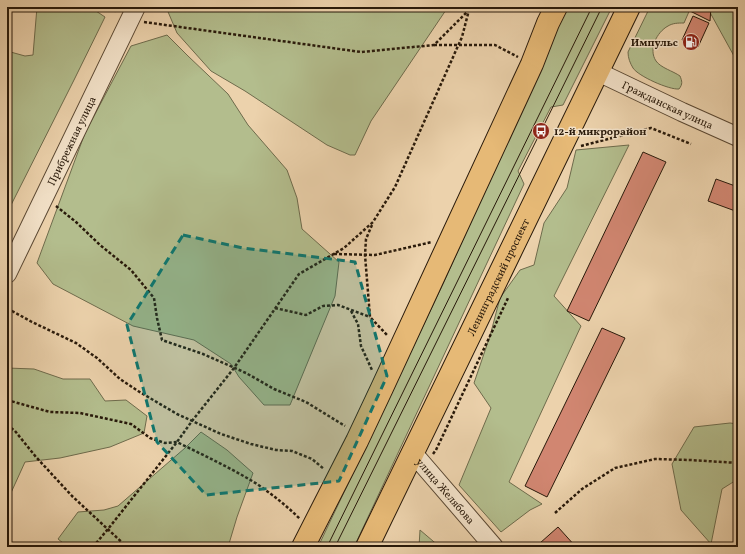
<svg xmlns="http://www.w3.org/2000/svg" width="745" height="554" viewBox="0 0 745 554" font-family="Vollkorn,serif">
<rect width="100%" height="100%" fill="#ecd2ac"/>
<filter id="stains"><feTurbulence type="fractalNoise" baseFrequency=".005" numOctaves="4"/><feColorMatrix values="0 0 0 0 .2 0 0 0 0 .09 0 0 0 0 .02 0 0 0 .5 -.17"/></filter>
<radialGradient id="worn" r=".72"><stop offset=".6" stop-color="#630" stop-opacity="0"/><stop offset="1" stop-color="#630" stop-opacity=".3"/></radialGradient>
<g fill="#b3bd8d" stroke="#6e6b4c">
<path d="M37,7h53l15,10 -31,63 -67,133v-162l18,5 8,-1z"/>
<path d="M166,7h282l-77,114 -16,34h-5l-23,-10 -82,-54 -34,-20 -34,-38z"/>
<path d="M567,7h45l-49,98 -12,2 -33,64 6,13 -170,363h-36l125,-263z"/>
<path d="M650,7h41l-7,16c-6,0 -11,0 -16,3 -11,6 -20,23 -12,35 5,7 17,10 24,15 2,5 3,8 -1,13 -10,1 -41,-13 -46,-21 -3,-5 -5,-10 -5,-16z"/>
<path d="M707,7h31v50l-4,-1z"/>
<path d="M167,35l21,21 40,38 20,31 39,45 10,28 5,31 37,33 -4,34 -45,109h-26l-25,-28 -8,-13 -37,-24 -61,-14 -80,-42 -16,-21 48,-130 46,-87z"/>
<path d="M629,145l-75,151 27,30 -72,156 33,22 -12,6 -29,22 -42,-47 32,-77 -17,-25 16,-47 10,-38 20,-28 14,-5 10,-42 23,-35 9,-38z"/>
<path d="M7,368l27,1 29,10h27l15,22 21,-1 21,16 -3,17 -34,14 -50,11 -35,4 -15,33 -3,3z"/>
<path d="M730,423l8,1v55l-16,10 -11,55 -30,-34 -9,-46 22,-37z"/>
<path d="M201,432l26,18 26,23 -16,44 -9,30h-160l-10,-8 20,-27 26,-2 14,-4 67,-58z"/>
<path d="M420,530l20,17h-21z"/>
</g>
<g fill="#d18671" stroke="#28190a">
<path d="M682,7h29l-1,14z"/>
<path d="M693,16l16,7 -11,24 -16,-7z"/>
<path d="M643,152l23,10 -77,159 -22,-10z"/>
<path d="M716,179l22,8v25l-30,-11z"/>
<path d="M602,328l23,10 -78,159 -22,-11z"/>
<path d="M558,527l18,20h-32l-4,-4z"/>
</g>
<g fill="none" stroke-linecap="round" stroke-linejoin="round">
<g stroke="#594732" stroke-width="20">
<g id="minor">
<path id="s1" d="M598,72l84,40 56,25"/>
<path id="s2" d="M7,274l129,-267"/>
<path id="s3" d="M413,453l81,94"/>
</g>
</g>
<g stroke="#28190a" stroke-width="24">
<g id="major">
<path d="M303,547l54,-106 25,-53 150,-324 16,-41 8,-16"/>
<path id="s4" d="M367,547l262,-540"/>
</g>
</g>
<g stroke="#28190a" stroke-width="2.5" stroke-dasharray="3 2" stroke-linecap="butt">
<path d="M109,7l8,5"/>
<path d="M144,22l217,30 73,-7 35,-35 5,-3"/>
<path d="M434,45h61l23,12"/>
<path d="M581,146l70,-18 40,16"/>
<path d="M56,206l20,16 24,23 31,25 23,28 3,20 5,22 41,14 43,19 28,16 32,13 39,24"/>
<path d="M372,225l-6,14 -1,16 5,62 17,18"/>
<path d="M334,254l41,1 57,-13"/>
<path d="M275,308l31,7 17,-9 15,-1 32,12"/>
<path d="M7,310l5,1 20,11 44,21 21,15 23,21 18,12 39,23 44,20 30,10 25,6 16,1 20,8 12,10"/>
<path d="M351,311l7,13 3,22 11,24"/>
<path d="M7,400l43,12 30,1 51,11 19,14 15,5 12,-1 4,2c26,13 52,25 76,40 16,11 30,22 43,35"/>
<path d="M7,425l8,6 21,26 36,39 55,51"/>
<path d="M433,454l3,-4 72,-152"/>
<path d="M555,513l27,-24 33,-21 40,-9 35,1 48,3"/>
<path d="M93,547l15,-18 69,-87 15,-21 42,-53 65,-94 45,-26 29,-26 22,-35 67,-150 7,-27"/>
</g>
<use href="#minor" stroke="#f3e2c9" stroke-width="18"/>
<use href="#major" stroke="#e6b976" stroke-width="22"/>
<g stroke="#28190a" stroke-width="1">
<path d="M327,547l265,-540"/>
<path d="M335,547l206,-416 61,-124"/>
</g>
</g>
<path fill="#0f766e" fill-opacity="0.2" stroke="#0f766e" stroke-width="3" stroke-dasharray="8 5" stroke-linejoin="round" d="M183,235l60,13 112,14 32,114 -48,105 -133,14 -49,-53 -30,-117z"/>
<defs>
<g id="fuel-disc" transform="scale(0.9)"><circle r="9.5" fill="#8f2418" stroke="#f3e2c9"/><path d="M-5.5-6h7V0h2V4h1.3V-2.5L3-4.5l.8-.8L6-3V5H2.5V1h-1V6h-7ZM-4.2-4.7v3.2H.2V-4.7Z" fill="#fff"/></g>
<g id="bus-disc" transform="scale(0.9)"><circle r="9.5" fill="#8f2418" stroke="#f3e2c9"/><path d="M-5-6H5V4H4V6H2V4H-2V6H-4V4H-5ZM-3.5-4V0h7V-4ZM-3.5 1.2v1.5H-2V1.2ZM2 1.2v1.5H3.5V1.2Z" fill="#fff"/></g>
</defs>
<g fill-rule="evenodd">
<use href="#fuel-disc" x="691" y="42"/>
<use href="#bus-disc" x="541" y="131"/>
</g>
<g text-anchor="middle" stroke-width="3" stroke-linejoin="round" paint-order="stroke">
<g font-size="11" font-weight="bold" fill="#28190a" stroke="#f3e2c9" text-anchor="end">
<text x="678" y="46">Импульс</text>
<text x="554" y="135" text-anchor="start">12-й микрорайон</text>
</g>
<g font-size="11" fill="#28190a" stroke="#f3e2c9">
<text dy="4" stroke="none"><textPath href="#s1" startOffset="77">Гражданская улица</textPath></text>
<text dy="4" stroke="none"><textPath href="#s2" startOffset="148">Прибрежная улица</textPath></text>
<text dy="4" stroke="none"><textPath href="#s4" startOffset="300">Ленинградский проспект</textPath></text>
<text dy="4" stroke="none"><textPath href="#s3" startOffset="50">улица Желябова</textPath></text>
</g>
</g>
<rect width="745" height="554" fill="none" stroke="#ecd2ac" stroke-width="24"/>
<rect x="8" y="8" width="729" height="538" fill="none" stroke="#28190a" stroke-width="2"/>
<rect x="12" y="12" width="721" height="530" fill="none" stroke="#28190a"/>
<rect width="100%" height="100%" filter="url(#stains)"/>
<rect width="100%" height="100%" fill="url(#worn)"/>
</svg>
